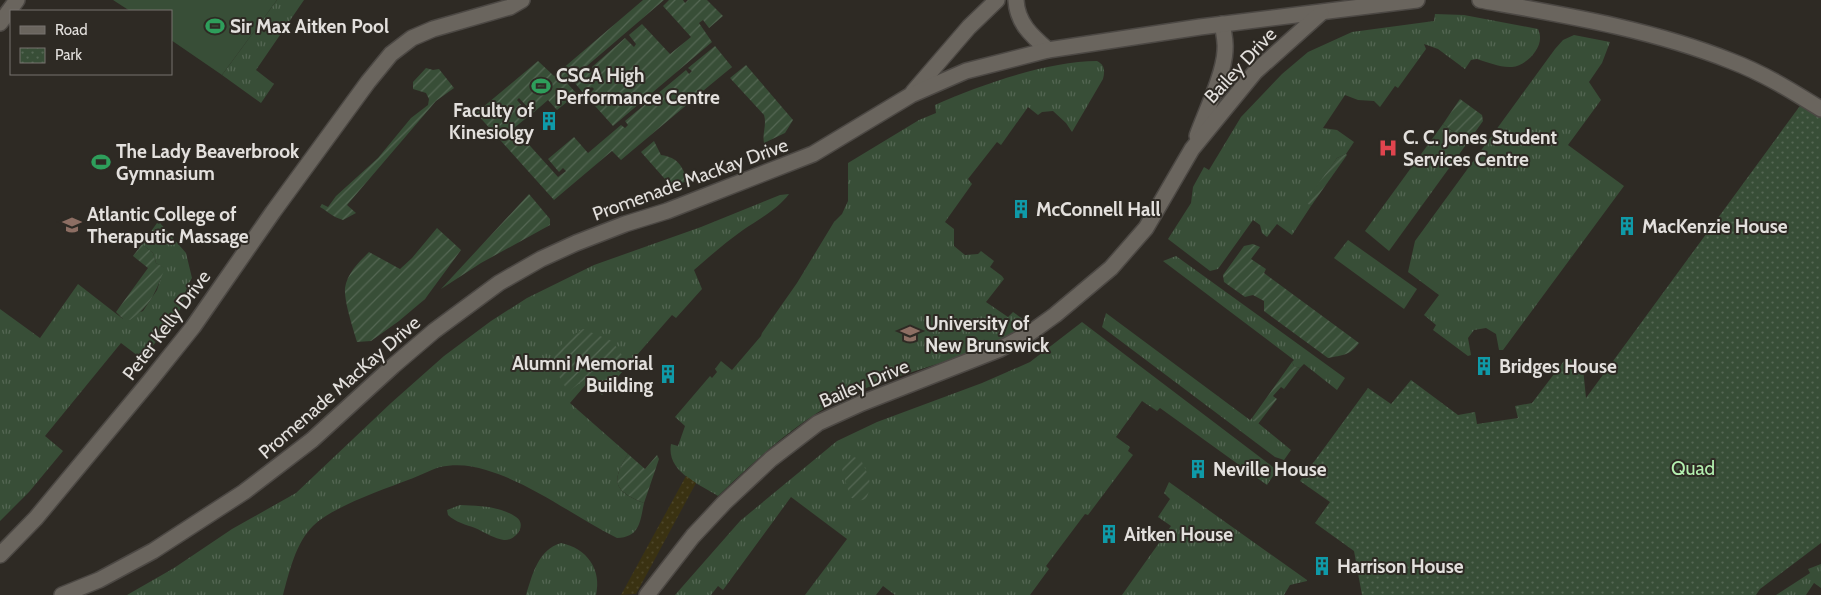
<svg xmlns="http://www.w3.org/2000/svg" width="1821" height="595" viewBox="0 0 1821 595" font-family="Cabin,sans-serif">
<defs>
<pattern id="grass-tufts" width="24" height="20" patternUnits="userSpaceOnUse" patternTransform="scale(1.25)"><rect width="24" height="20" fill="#384e37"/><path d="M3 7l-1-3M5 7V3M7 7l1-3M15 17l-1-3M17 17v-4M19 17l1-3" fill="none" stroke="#556754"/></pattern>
<pattern id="sand-dots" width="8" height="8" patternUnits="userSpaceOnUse" patternTransform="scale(1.25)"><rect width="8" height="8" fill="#3a3212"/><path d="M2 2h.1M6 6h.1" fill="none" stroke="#4d4629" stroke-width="1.8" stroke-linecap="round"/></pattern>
<pattern id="park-dots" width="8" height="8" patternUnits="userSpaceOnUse" patternTransform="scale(1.25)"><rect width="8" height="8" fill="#384e37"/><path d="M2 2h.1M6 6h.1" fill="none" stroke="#556754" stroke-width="1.8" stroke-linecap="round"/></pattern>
<pattern id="garden-furrows" width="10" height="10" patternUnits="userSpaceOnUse" patternTransform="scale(1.25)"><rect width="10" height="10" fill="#384e37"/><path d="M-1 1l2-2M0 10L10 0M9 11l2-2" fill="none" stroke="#556754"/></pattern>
</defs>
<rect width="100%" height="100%" fill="#2e2a24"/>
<g fill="url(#grass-tufts)">
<path d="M277,0h27l-48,70 18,14 -13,19 -39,-28z"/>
<path d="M1435,14l29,1 74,14c1,3 2,5 2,8 1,13 -15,29 -28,30 -11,1 -25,-5 -35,-8l-6,1 -6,9 -27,-20 -14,-5 2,5 -28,39 -3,-2 -15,21 -6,-6 -16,-1 -13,-5 -22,33 14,2 17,12 -8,12 -9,4 -31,44 5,4 -19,29 -15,-11 -10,13 -5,-4 -2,-8 -7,-5 -35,49 -8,2 -42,-32 23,-36 2,-16 11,-20 5,3 32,-53 41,-43 26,-22 44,-20 82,-11z"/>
<path d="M1574,35l36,7 -8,21 -13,19 12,18 -33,45 56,41 -121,164h-4l-3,-16 -10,-6 -12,2 -6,8 3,17 -3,1 -35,-26 3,-5 -12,-10 15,-20 -31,-23 7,-31 140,-192 8,-9z"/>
<path d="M1097,61c8,4 8,10 6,18l-31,53 -6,-9 -13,-12 -11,1 -4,3 -10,-8 -27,38 -4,-3 -29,37 4,5 -27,38 9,7v17l11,9 13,-1 3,-3 13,10 -4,6 12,9 2,3 -18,23 22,15 5,-5 14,10 1,3c-19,10 -38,21 -59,28 -38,14 -77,24 -115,40 -52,23 -95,64 -136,103 -19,-12 -52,-24 -47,-52l7,2 7,-20 -10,-9 35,-41 2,2 5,-6 -2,-3 6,-8 11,9 29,-34 1,-3 35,-50 37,-61 8,-8 6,-13v-38l71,-43 17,-7 -1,-8c45,-20 113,-44 162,-44z"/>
<path d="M1443,124l25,18 -79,109 -24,-20z"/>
<path d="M789,194c-11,15 -30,25 -46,36 -17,12 -33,26 -49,40l8,19 -26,29 -4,-3 -70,80 -14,-13 -18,21 58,51c-17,27 -15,37 16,49 -4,19 -4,34 -27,35 -44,-22 -84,-54 -131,-68 -15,-5 -31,-6 -46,-3 -10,3 -21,9 -32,13 -26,10 -76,27 -95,46 -17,16 -24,47 -30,69h-156l47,-27 58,-39 64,-36 95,-90 53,-47 47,-35 36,-23 67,-33 107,-38 79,-32z"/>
<path d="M157,223l2,1 1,-1 26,30 6,25c-8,12 -8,25 -15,38l-35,43 -21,-16 -76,93 18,15 -34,41 -29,29v-212l40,29 38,-54 45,35 20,-8 14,-21 7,-22 -8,-5 -3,-10 -11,-9z"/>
<path d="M1348,240l69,49 -13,20 -70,-51z"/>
<path d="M1176,256l169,122 -8,12 -33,-26 -4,4 -6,-2 -2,-4 2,-2 -131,-99z"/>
<path d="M1106,313l144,107 2,-2 39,32 -7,10 -9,-3 -173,-130z"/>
<path d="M1082,322l195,148 -10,15 -107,-77 -3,3 -15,-10 -26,36 14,10 -2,4 5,4 -45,60 -3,-1 -39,52 3,3 -19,26h-135l-12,-9 -7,9h-71l42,-56 -56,-42 -68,93 -5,-4 -7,9h-36l65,-74 97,-80 40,-19 105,-39 48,-21z"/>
<path d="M1169,482l138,98v1l-17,4 -6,10h-162l49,-69 -13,-9 12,-18 -6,-6z"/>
<path d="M460,505c19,1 40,1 56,12 12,8 -1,24 -12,23 -9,-1 -20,-8 -29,-12 -8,-3 -20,-6 -27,-13l-1,-5z"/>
<path d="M561,543c26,5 41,27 35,52h-70c7,-22 12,-45 35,-52z"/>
<path d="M1821,564v24l-7,-5 -8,12h-30l34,-22 -2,-4z"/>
</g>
<path fill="url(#sand-dots)" d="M686,476l10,7 -60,111 -15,1z"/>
<path fill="url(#park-dots)" d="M1805,99l16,10v434l-61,46 -4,6h-394l-8,-44 -39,-28 15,-21 -30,-21 68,-93 23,16 20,-24 47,35 17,-3 2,12 41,-6 -3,-12 17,-3 35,-46 16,11 3,30z"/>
<g fill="url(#garden-furrows)">
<path d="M643,0h21l-97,83 10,11 -20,16 -9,-10 -15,13 -14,-15 -2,2 13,15 -16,13 44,49 8,-6 -3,-3 -4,4 -11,-13 26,-22 14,16 33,-28 4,3 3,-3 -3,-4 61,-51 3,4 3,-3 -4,-3 27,-22 17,21 -40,33 -7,-8 -2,3 6,8 -68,57 -9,-9 -58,49 -78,-87 62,-52 16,15z"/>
<path d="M669,0h14l2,3 3,-3h19l16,16 -14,12 -6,-8 -4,3 13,19 -99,84 -26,-29 7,-8 -2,-2 -8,7 -10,-12 15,-13 8,9 3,-2 -8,-9 33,-29 9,9 2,-3 -7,-9 13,-11 28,30 21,-17 -28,-31z"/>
<path d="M746,65l47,55 -8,13 -21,10c-2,-10 3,-18 0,-28l-34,-37z"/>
<path d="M426,68l7,2 6,-1 15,19 -18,13 -89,104 9,8 -13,7c-12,-4 -13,-7 -23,-13l2,-3 6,3 8,-11 42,-38 33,-40 17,-13 1,-6 -3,-6 -13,-4v-7z"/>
<path d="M1460,99l22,16 1,6 -15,21 -25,-18z"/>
<path d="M654,141l7,14c18,3 20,10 27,26l-17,5 -30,-34z"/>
<path d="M1346,154l1,1 -36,51 -6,-4 32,-44z"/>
<path d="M529,194l21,25v6l-69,38 -40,26z"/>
<path d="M437,228l24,22 -36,49 -26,22 -28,20 -14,1c-4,-14 -13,-40 -12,-54 2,-15 15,-27 24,-36l31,17 12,-11z"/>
<path d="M142,244l11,9 3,10 9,5c-9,23 -14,38 -35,52l-7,-1 -7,-7 32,-44 -15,-12z"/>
<path d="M1253,244l7,3 -9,12 15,10 -2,4 95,70c-10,13 -16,12 -31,15l-64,-47v-10l-11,-6 -8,2 -21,-15 -1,-7 21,-29z"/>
<path d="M583,329l29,12 10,14 -13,14 -12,1 -29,22c-4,-8 -10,-16 -13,-25 -6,-17 15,-31 28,-38z"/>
<path d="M1292,362l2,4 6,2 -16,21 -3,-2 -8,9 4,3 -19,25 -6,-6z"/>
<path d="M628,454l17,15 12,-14 2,4 -15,44c-31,-12 -33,-22 -16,-49z"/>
<path d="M854,457l7,3c7,15 13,23 5,39l-8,2 -8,-4 -8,-28 4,-9z"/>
</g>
<path fill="#384e37" d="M113,0h164l-55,75 -51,-35v-29h-41z"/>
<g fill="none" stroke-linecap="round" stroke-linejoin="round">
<g stroke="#4c4844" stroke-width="18">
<g id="minor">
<path d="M1016,0c1,23 16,36 32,50"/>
<path d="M1480,0c84,15 171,29 251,61 32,12 61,30 90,48"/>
<path d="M0,23l17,-23"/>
<path d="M913,92l56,-65 28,-27"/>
<path d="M1197,136c8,-22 27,-62 28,-85 1,-9 -1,-18 -3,-27"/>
<path d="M0,555l36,-37 113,-136 44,-55 80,-115 95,-130 23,-28 21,-16 21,-9 77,-22 12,-7"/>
<path d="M62,595l37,-15 54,-29 91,-59 68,-52 81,-74 41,-35 65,-48 42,-24 35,-16 49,-19 42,-13 146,-57 98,-59 55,-24 82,-21 152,-23 217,-27"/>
<path d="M647,595l46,-59 31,-33 47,-44 47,-36 44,-20 138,-54 30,-16 25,-18 56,-47 35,-40 46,-79 63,-77 66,-59"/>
</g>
</g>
<use href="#minor" stroke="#6a655e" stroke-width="15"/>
</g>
<defs>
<g id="stadium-bare" transform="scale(1.5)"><path d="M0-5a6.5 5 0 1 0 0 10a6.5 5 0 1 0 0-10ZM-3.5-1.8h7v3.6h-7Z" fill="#2e9e5b" stroke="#2e2a24" stroke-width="2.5" paint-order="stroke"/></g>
<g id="building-bare" transform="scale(1.5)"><path d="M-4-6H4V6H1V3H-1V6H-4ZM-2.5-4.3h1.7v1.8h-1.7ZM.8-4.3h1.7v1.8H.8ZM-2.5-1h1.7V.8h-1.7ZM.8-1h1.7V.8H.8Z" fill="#0f9aa8" stroke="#2e2a24" stroke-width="2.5" paint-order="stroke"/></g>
<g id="hospital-bare" transform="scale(1.5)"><path d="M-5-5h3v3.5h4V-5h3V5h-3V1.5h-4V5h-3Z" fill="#e0444e" stroke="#2e2a24" stroke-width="2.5" paint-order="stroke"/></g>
<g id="university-bare" transform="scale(1.5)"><path d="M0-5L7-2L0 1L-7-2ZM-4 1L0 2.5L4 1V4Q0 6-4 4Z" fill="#8d6e63" stroke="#2e2a24" stroke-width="2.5" paint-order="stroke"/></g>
</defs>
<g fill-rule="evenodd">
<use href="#stadium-bare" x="215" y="26"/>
<use href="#stadium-bare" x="541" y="86"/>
<use href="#building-bare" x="549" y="121"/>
<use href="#hospital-bare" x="1388" y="148"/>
<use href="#stadium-bare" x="101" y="162"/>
<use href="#building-bare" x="1021" y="209"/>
<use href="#university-bare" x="72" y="225"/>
<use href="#building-bare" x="1627" y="226"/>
<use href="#university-bare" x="910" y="334"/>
<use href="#building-bare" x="1484" y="366"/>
<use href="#building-bare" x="668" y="374"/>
<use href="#building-bare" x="1198" y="469"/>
<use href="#building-bare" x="1109" y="534"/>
<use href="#building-bare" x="1322" y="566"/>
</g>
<g text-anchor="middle" stroke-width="4" stroke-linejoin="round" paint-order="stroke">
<g font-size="19" font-weight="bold" fill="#e3e0dd" stroke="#2e2a24" text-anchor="start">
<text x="230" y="33">Sir Max Aitken Pool</text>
<text x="556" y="82">CSCA High<tspan x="556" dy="22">Performance Centre</tspan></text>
<text x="534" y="117" text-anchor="end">Faculty of<tspan x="534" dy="22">Kinesiolgy</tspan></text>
<text x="1403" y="144">C. C. Jones Student<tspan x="1403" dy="22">Services Centre</tspan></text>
<text x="116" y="158">The Lady Beaverbrook<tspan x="116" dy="22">Gymnasium</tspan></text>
<text x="1036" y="216">McConnell Hall</text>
<text x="87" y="221">Atlantic College of<tspan x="87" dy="22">Theraputic Massage</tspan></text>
<text x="1642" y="233">MacKenzie House</text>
<text x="925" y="330">University of<tspan x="925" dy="22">New Brunswick</tspan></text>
<text x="653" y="370" text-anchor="end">Alumni Memorial<tspan x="653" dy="22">Building</tspan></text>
<text x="1499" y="373">Bridges House</text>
<text x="1213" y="476">Neville House</text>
<text x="1124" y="541">Aitken House</text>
<text x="1337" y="573">Harrison House</text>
</g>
<g font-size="19" fill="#e3e0dd" stroke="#2e2a24">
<text transform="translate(1240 65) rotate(-47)" y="7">Bailey Drive</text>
<text transform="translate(690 179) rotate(-20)" y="7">Promenade MacKay Drive</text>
<text transform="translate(166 325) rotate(-53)" y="7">Peter Kelly Drive</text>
<text transform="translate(864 383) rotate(-23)" y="7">Bailey Drive</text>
<text transform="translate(339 387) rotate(-41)" y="7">Promenade MacKay Drive</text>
</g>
<g font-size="19" fill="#b4f0b0" stroke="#2e2a24">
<text x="1693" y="475">Quad</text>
</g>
</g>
<rect x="10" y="10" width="162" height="65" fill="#2e2a24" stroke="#76736e"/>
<rect x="20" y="26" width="25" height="8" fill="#6a655e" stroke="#76736e"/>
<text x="55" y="35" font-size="15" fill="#e3e0dd">Road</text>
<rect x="20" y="48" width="25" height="15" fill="url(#park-dots)" stroke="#76736e"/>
<text x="55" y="60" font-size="15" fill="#e3e0dd">Park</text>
</svg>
